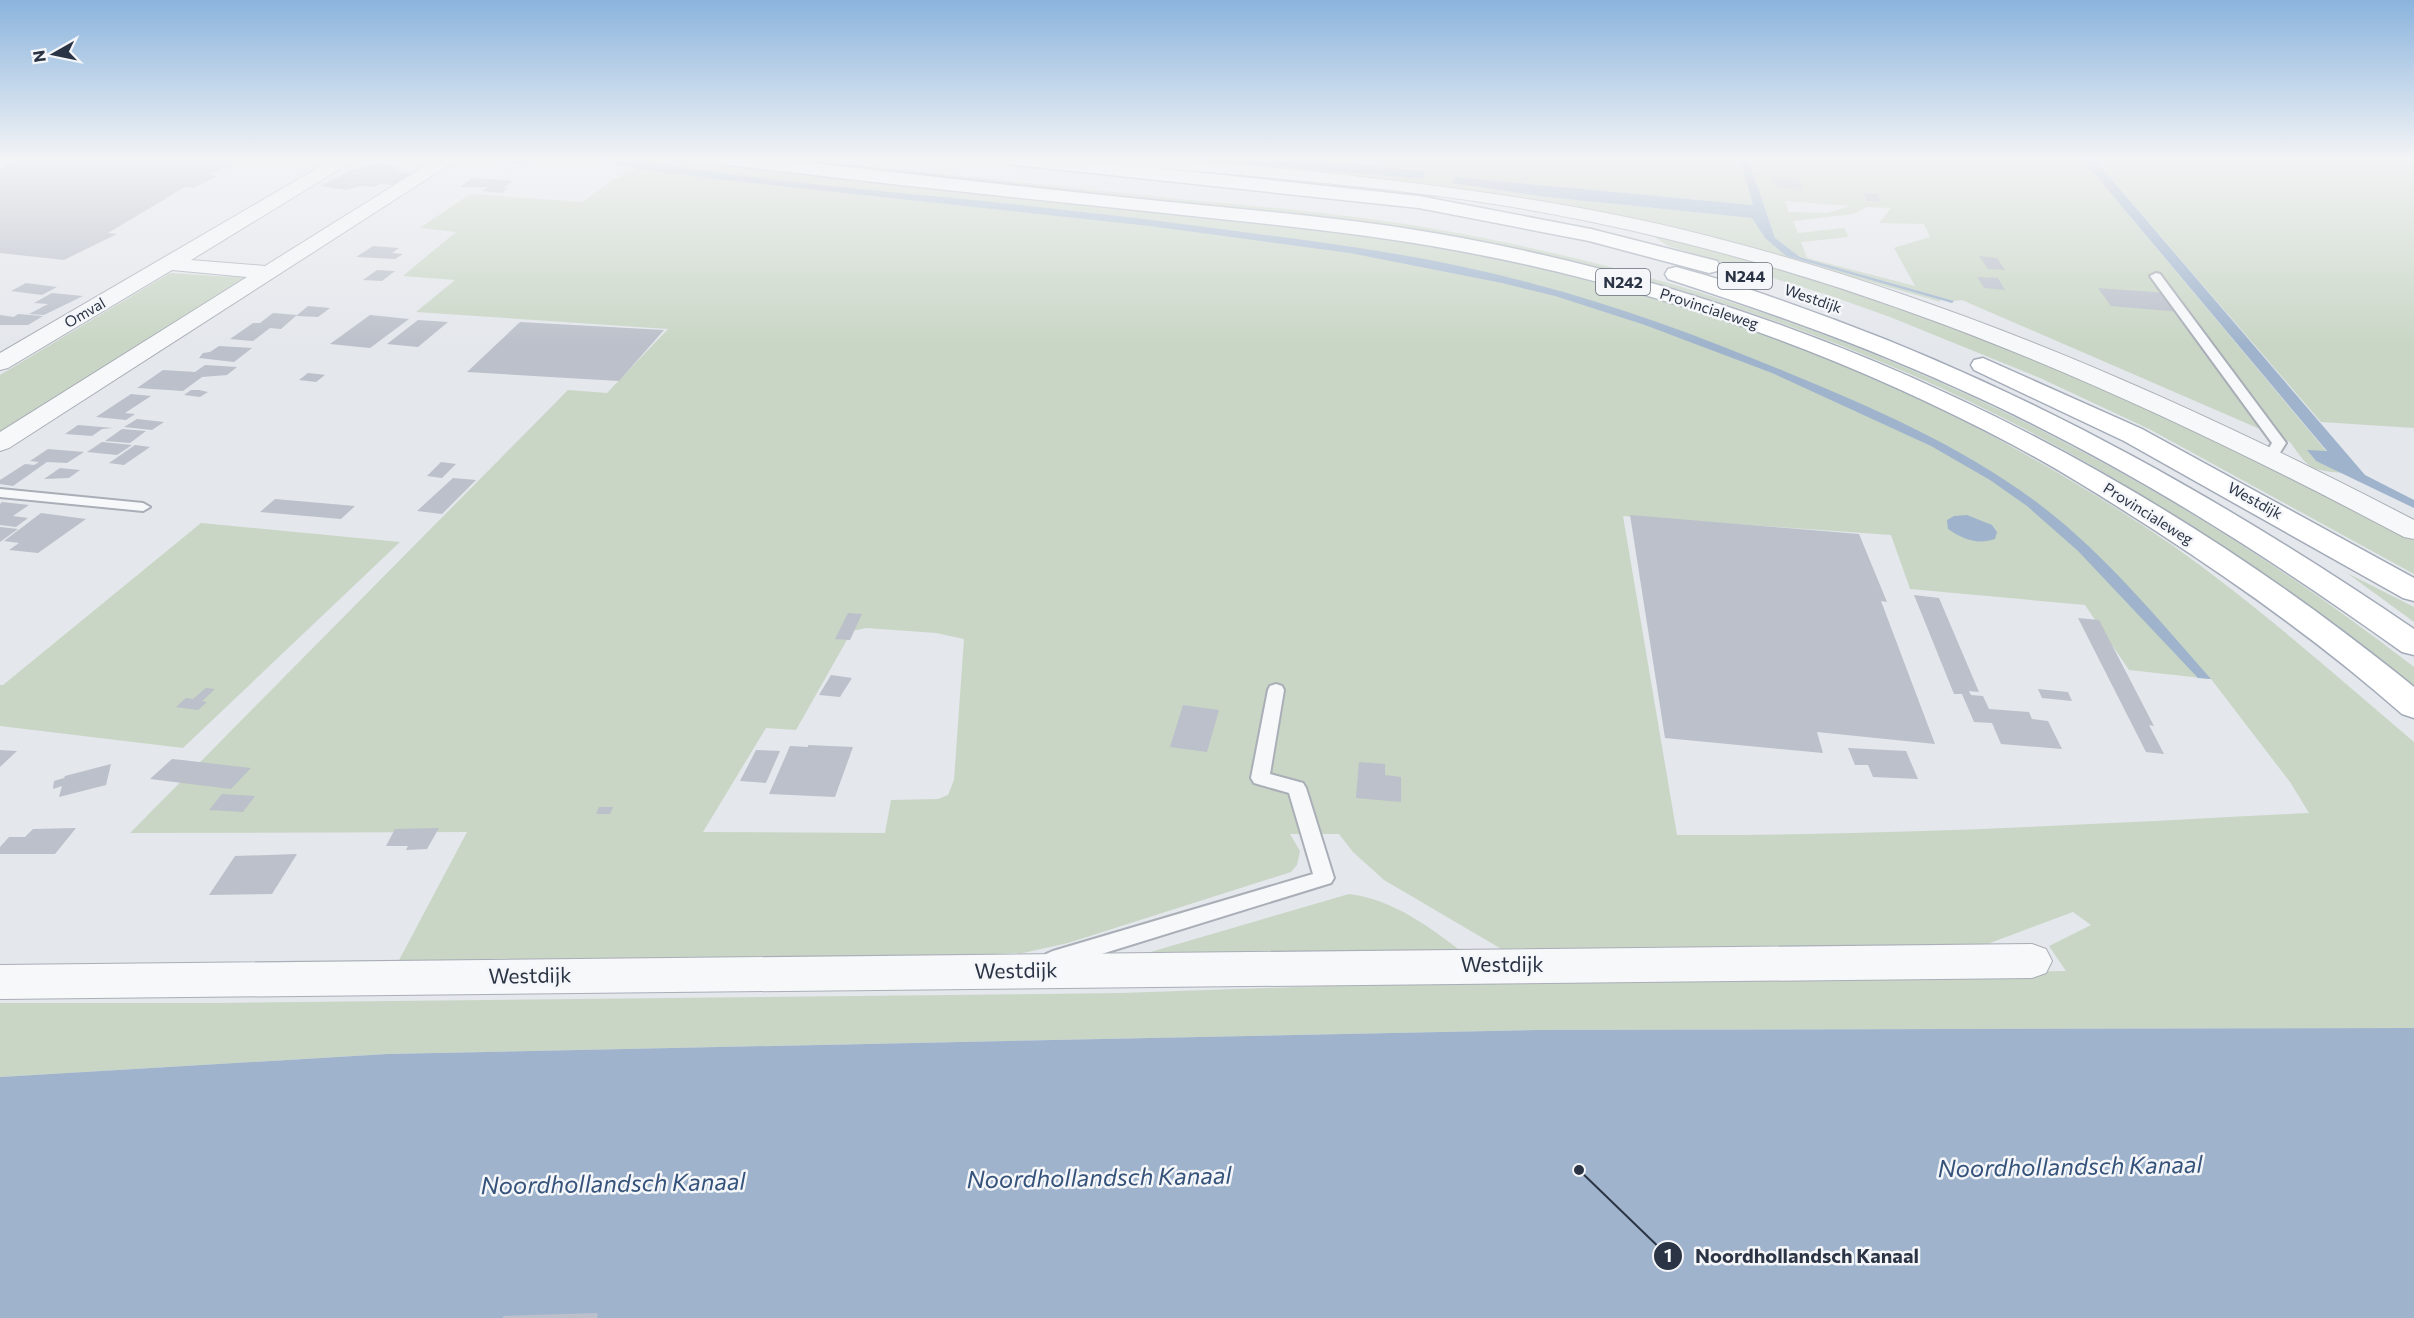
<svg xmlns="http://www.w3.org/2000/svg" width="2414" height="1318" viewBox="0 0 2414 1318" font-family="Commissioner,sans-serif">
<rect width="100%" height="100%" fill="#e4e7ec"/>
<g fill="#c9d6c5" fill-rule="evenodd">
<path d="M598,159h73c157,19 313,35 470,52 113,12 227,21 338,44 178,36 355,96 515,182 61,33 121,69 178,108 85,60 163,130 242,197v286l-879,2 -1148,24 -387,23v-74h220l901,-10 467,-16 478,-6 -17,-25 42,-21 -18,-13 -99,37 -464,5 -126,-74 -31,-28 -14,-18h-49l10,17 -3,14 -6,7 -223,71 -45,10 -121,4 -505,7 70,-132 -337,1 438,-443 39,3 61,-64 -252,-17 39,-32 -52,-4 53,-44 -36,-4 50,-34 113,8 30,-22 23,-11zM1623,516l268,19 19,54 175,16 44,65 82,9 79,103 19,31c-211,11 -421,23 -632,22zM866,628l70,5 28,6 -10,141 -6,15 -10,4 -47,1 -6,33 -182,-1 63,-104 30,2 56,-99z"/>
<path d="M1058,159h32l349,34 -3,8z"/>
<path d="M1151,159h43l228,20 3,-3 -1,-5 -138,-12h454l13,46 -296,-28 -5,6 95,14 206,21 12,20 21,18 153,43 2,3 -163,-46 -259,-57 -96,-15 -6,1z"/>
<path d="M1748,159h334l245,293 -19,-1 8,10 28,12c-34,-3 -34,-3 -54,-31l-328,-142 -8,1 -154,-44 -25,-19zM1785,201l65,5 -23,7 -38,-1zM1867,207l24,1 -12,15 45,1 6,13 -36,11 21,38 -108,-28 -6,-16 48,-5 -5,-9 -46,5 -5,-12 60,-7z"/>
<path d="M2094,159h320v269l-93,-6z"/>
<path d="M837,163c118,12 236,25 354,37 87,8 175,16 261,32 355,65 677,214 962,435v19l-14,2c-62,-49 -122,-103 -187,-147 -238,-162 -515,-266 -799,-312 -86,-14 -174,-21 -261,-29 -107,-10 -213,-22 -320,-33z"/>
<path d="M1647,232l137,34 329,120 301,152v36l-265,-145 -109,-51 -150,-61 -59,-21 -163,-50z"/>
<path d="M170,273l78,5 -248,159v-62z"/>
<path d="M201,523l199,19 -217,206 -183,-22v-41h3z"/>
<path d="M2347,573l67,34v15z"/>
<path d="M1349,894c44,5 84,35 118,62l-344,4z"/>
</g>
<g fill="#9fb4cc">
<path d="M596,159c47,0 92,10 139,16 73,9 145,16 218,23 102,10 204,22 305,36 93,12 186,25 276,50 88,23 173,55 257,90 85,35 174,74 248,130 65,49 118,114 172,175l-13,-1 -120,-127 -51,-45 -37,-26 -59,-34 -159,-73 -127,-48 -90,-29 -53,-13 -152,-30 -200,-27 -407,-44 -106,-13z"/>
<path d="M1194,159c77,0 153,4 230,12l1,5 -3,3z"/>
<path d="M1740,159h8l27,79 25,19 154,44 -2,2 -166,-47 -21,-18 -13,-20 -205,-21 -95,-14 4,-6 297,28z"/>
<path d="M2082,159h12l271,316 49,25v8l-98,-47 -9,-11 20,1z"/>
<path d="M1967,515l25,10 5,7 -2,7c-17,6 -33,0 -47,-10l-1,-9 7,-4z"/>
<path d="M2414,1028v290h-2414v-241l387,-23 1148,-24z"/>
</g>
<g fill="#bbc0ca">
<path d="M19,159h208l-4,3 14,1 -28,12 9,1 -25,12 -8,-1 -77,46 9,1 -53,26 -64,-7v-85z"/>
<path d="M500,159h42l-9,6 -34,-2 -1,-2z"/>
<path d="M378,164l22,2 -4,3h6l-4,3 14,1 -20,12 -13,-1 -5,3 -14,-1 -13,4 -27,-4 34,-17z"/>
<path d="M472,178l41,3 -10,7h5l-6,5 -20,-2 6,-4h-28z"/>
<path d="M1773,178l27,2 3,9 -27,-2z"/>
<path d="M1863,193l14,1 4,8 -14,-1z"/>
<path d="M373,246l26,2 -7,5 11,1 -8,5 -39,-2z"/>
<path d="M1979,256l18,2 8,12 -17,-1z"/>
<path d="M377,270l18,1 -13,10 -19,-1z"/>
<path d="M1977,277l21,1 7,12 -21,-2z"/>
<path d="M26,283l31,4 -15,8 -31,-4z"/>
<path d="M2098,288l69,5 15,19 -71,-6z"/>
<path d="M52,293l31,3 -39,19 -15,-1 19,-10 -14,-1z"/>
<path d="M308,306l22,2 -12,9 -22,-1z"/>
<path d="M273,313l24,2 -16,14 -11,-1 -17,13 -23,-2 23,-16h7z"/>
<path d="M18,314l25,2 -15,9h-28v-10l14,2z"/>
<path d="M370,315l39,4 -39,29 -40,-4z"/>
<path d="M418,320l30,2 -30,25 -31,-3z"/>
<path d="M520,322l144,8 -45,51 -152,-9z"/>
<path d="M219,346l33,2 -18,14 -35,-4 4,-5 7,-1z"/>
<path d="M205,365l32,2 -10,8 -25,2 -19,14 -46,-3 26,-18 32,2z"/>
<path d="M308,373l10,1 7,1 -9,7 -17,-2z"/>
<path d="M191,390h8l9,2 -8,5 -16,-2z"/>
<path d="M131,394l20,2 -26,17 10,1 -9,6 -30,-3z"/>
<path d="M137,419l27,3 -12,8 -28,-3z"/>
<path d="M78,425l35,3 -11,1 -10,7 -27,-2z"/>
<path d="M122,429l24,2 -16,12 -25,-2z"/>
<path d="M102,442l30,3 -15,10 -30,-3z"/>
<path d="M135,445l15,2 -26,18 -15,-2z"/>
<path d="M48,449l36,3 -17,11 -20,-1 -34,24 -13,-2v-4l25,-16 9,1 5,-3 -9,-1z"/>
<path d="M441,462l15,2 -14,14 -15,-2z"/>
<path d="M60,468l20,2 -11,8 -25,1z"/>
<path d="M453,478l23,2 -34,34 -25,-3z"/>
<path d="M275,499l80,7 -14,13 -81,-7z"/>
<path d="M2,502l27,3 -16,11 15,2 -12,9 -16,-2v-21z"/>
<path d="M41,513l45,6 -48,34 -29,-3 10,-7 -15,-2z"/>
<path d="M1630,515l229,19 28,68 -6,-1 54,143 -118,-12 6,21 -158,-15z"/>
<path d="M0,527l18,2 -18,13z"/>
<path d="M1914,595l25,3 40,94 -10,-1 2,4 12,1 6,13 40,3 3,7 16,2 14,28 -61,-5 -9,-21 -18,-1 -12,-28h-8z"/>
<path d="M848,613l14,1 -12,26 -15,-1z"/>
<path d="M2078,618l21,2 55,106 -5,-1 15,29 -18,-2z"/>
<path d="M831,675l21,3 -12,19 -21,-2z"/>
<path d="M206,688l9,1 -13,12 5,1 -9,8 -22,-3 10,-9 7,1z"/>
<path d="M2038,689l30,3 4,9 -30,-3z"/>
<path d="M1183,705l36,5 -12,42 -37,-5z"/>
<path d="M808,745l45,2 -18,50 -66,-3 21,-48 18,1z"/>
<path d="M1848,748l58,3 12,28 -45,-2 -5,-12h-13z"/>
<path d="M0,750l17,1 -17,16z"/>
<path d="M756,750l24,1 -14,32 -26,-2z"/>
<path d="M172,759l10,1 69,8 -20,21 -81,-10z"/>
<path d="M1359,762l26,2v11l16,2v25l-45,-4z"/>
<path d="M111,764l-5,21 -47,12 3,-11 -9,3 1,-8 10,-3 1,-2z"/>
<path d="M222,794l33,2 -12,16 -34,-2z"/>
<path d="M599,807h14l-3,7h-14z"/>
<path d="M76,828l-21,26h-55v-7l9,-10h16l8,-8z"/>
<path d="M439,828l-12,21 -21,1 2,-4h-22l9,-17z"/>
<path d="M297,854l-25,40 -63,1 26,-39z"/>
<path d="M598,1313l-1,5h-94v-2z"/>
</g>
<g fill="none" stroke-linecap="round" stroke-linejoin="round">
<g stroke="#a9aeb7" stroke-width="4">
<g id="lane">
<path d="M2156,273l4,1 126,169 -10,16h-10l-2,-3 8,-13 -122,-167z"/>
<path d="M0,489l143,14 7,4 -7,4 -143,-14z"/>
<path d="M1276,684l6,2 2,4 -14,84 33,9 3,5 28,90 -3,5 -278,86 -7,-3 -3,-6 3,-6 7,-3 260,-77 -24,-81 -35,-10 -3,-5 17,-88 2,-4z"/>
</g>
</g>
<g stroke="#a9aeb7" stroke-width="2">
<g id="street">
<path d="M333,159h23l-165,101 74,6 171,-107h22l-449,289 -9,3v-19l247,-155 -75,-7 -164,98 -8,2v-17z"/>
<path d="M1109,159c88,0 174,9 261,19 113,13 227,29 338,58 248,63 480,166 706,284v19l-10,-2c-262,-139 -516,-253 -807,-314 -157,-34 -320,-44 -479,-59z"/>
<path d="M2032,944l14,5 6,12 -6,12 -14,5 -2032,21v-34z"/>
</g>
</g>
<g stroke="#a3abb8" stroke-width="3">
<g id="primary">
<path d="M719,159h61c126,15 253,29 380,42 101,10 202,18 302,37 346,65 662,217 936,436l16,13v31l-12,-4c-77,-68 -160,-127 -246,-183 -47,-30 -94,-60 -143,-86 -173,-92 -360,-158 -553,-194 -101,-19 -203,-28 -305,-39 -125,-13 -250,-26 -375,-41l-52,-6 -7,-2z"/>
<path d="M1006,159h68l345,37 172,33 126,32 3,5 -3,5 -8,2 -120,-32 -170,-33 -404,-43 -7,-2z"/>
<path d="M1676,267c54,14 107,34 159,53 207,77 397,185 579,309v26l-12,-3c-141,-101 -286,-193 -445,-264 -94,-43 -191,-77 -289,-109l-3,-5 3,-5z"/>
<path d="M1983,358l159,71 272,149v23l-11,-3 -279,-157 -150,-71 -3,-5 3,-5z"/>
</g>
</g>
<use href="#lane" fill="#f7f8fa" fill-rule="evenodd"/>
<use href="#street" fill="#f7f8fa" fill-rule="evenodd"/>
<use href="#primary" fill="#fff" fill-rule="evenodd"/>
</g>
<linearGradient id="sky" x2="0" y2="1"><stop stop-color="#8bb4dd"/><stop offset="0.46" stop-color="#f3f4f6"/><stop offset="1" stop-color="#f3f4f6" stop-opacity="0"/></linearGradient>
<rect width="2414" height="344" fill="url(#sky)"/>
<g text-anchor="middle" stroke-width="5" stroke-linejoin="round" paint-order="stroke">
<g font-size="15" fill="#2b3445" stroke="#f4f6f9">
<text transform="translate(1813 299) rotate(19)" y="5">Westdijk</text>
<text transform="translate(1709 309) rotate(18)" y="5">Provincialeweg</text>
<text transform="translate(85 313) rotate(-30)" y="5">Omval</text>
<text transform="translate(2255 501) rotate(29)" y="5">Westdijk</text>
<text transform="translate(2148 514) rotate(32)" y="5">Provincialeweg</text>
</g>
<g fill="#f4f6f9" stroke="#676e7b" stroke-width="1.5">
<rect x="1718" y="263" width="54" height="26" rx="4.5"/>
<rect x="1596" y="269" width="54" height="26" rx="4.5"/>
</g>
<g font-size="16" font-weight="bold" fill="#2b3445">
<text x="1745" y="282">N244</text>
<text x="1623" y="288">N242</text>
</g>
<g font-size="21" fill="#2b3445" stroke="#f4f6f9">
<text x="1502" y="972">Westdijk</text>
<text transform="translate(1016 971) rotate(-1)" y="7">Westdijk</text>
<text transform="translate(530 976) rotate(-1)" y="7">Westdijk</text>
</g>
<g font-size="24" font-style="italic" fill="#34527a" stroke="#f4f6f9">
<text transform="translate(2070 1167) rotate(-1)" y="8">Noordhollandsch Kanaal</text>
<text transform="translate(1099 1178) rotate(-1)" y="8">Noordhollandsch Kanaal</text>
<text transform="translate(613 1184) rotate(-1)" y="8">Noordhollandsch Kanaal</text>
</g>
</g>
<path fill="none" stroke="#2b3445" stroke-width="2" d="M1579 1170L1668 1256"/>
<g fill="#2b3445" stroke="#f4f6f9" stroke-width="2">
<circle cx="1579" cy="1170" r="6"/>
<circle cx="1668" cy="1256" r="15"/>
</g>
<g font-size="18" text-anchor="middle" font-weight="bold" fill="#fff">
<text x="1668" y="1262">1</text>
</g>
<g font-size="20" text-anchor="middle" font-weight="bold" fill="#2b3445" stroke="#f4f6f9" stroke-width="5" stroke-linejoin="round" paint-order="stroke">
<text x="1807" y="1263">Noordhollandsch Kanaal</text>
</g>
<g transform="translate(54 54) rotate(261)" stroke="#f4f6f9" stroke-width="4.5" paint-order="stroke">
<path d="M0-4.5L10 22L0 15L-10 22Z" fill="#2b3445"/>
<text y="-9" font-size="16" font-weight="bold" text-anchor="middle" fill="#2b3445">N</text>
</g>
</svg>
